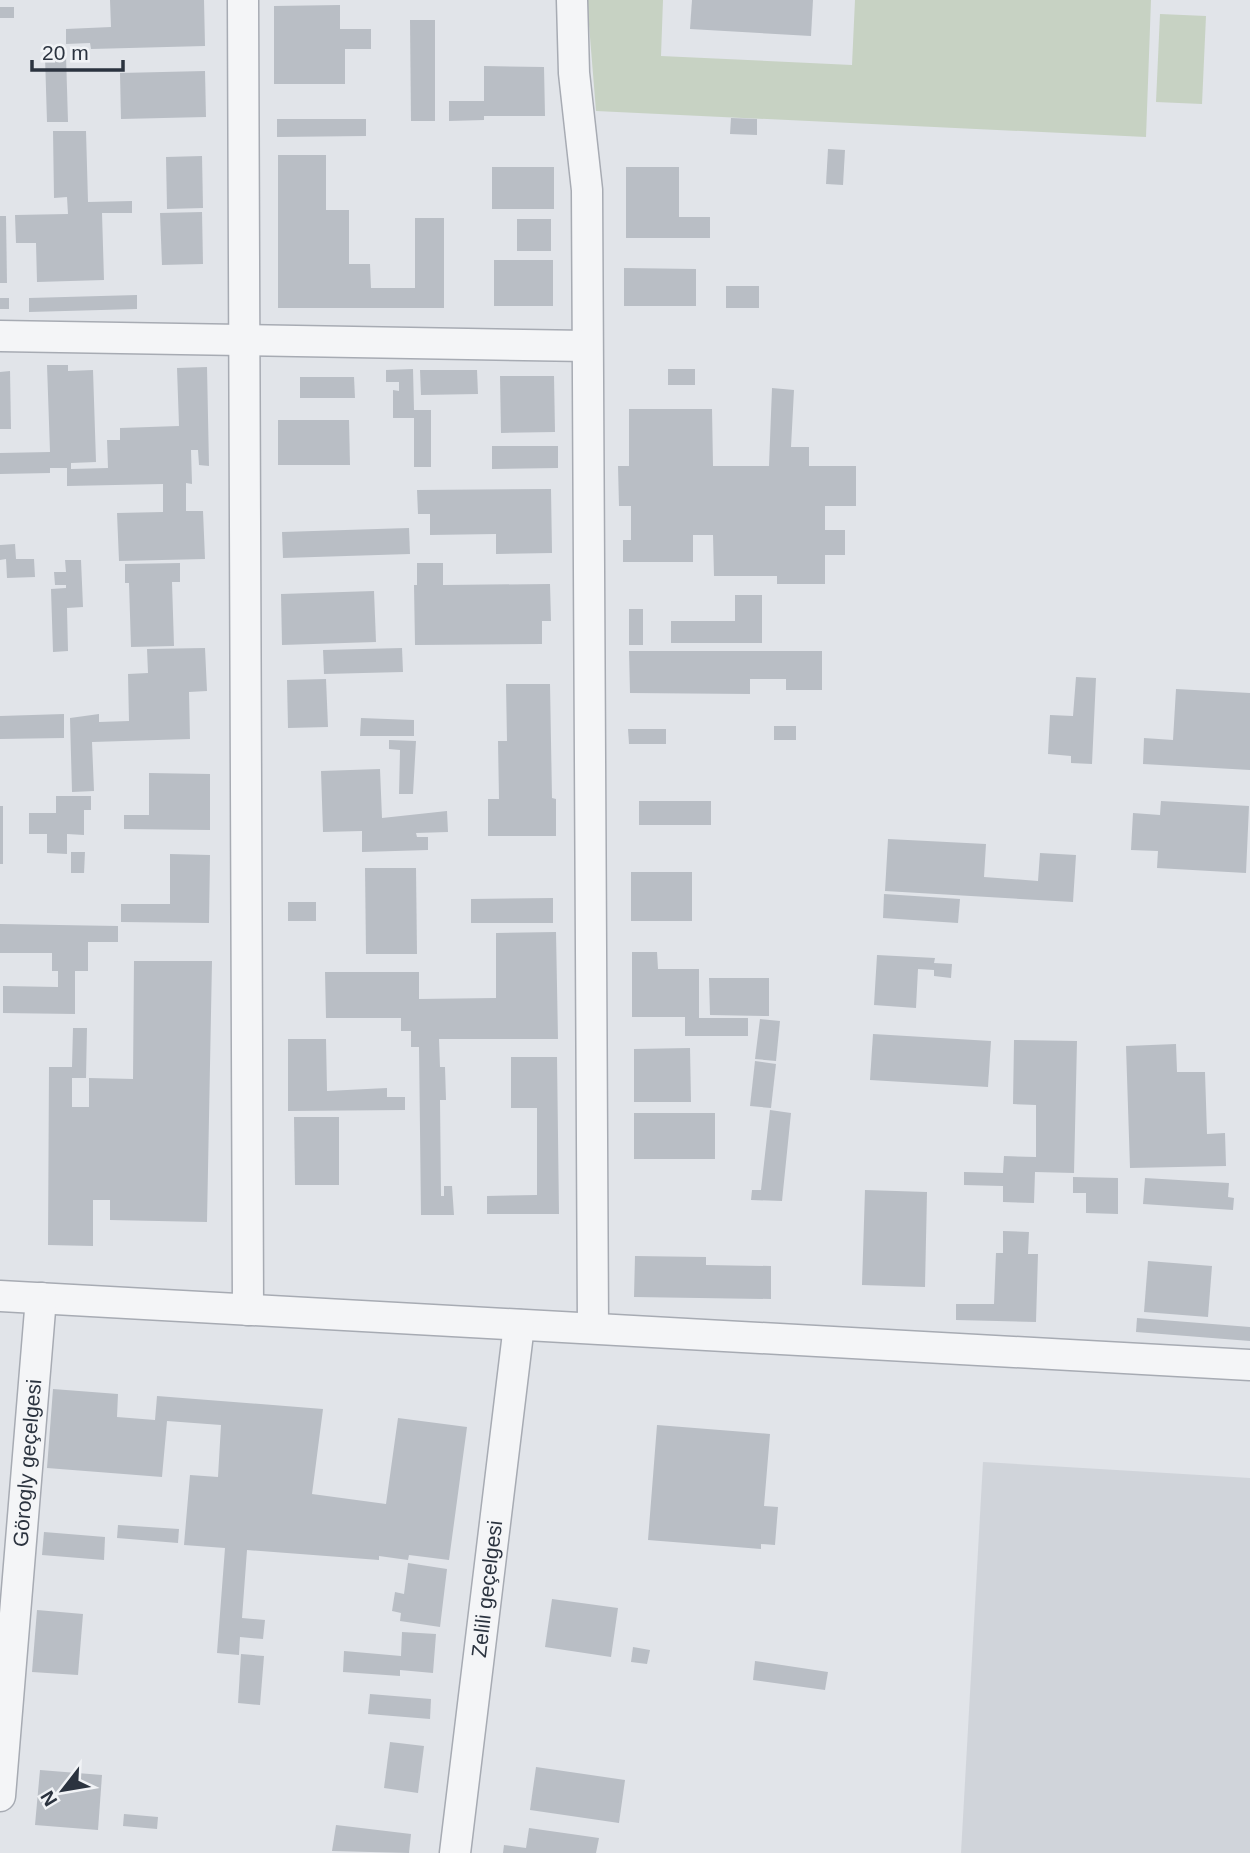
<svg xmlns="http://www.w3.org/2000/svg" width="1250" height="1853" viewBox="0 0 1250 1853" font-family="Helvetica,sans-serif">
<rect width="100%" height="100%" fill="#e1e4e9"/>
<path fill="#d0d4da" d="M983,1462l267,16v375h-289z"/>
<g fill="#c7d2c3">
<path d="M587,0h76l-2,56 191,9 3,-65h296l-5,137 -550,-26z"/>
<path d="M1160,14l46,2 -4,88 -46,-2z"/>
</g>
<g fill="#b9bec5">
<path d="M110,0h94l1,46 -114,3 -1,-6 -24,1v-15l45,-2z"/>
<path d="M692,0h121l-2,36 -121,-7z"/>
<path d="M340,5v24h31v20h-26v35h-71v-78z"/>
<rect x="0" y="7" width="14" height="11"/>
<path d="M410,20h25v101h-24z"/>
<path d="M66,55l2,67h-21l-2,-66z"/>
<path d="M484,66l60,1 1,49h-61v4l-35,1v-20h35z"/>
<path d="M205,71l1,46 -85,2 -1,-46z"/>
<path d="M731,118l26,1v16l-27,-1z"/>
<path d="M277,119h89v17l-89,1z"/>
<path d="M53,131h33l2,71 44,-1v12h-30l2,67 -67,2 -1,-39h-20l-1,-28 53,-1 -1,-17 -13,1z"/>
<path d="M828,149l17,1 -2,35 -17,-1z"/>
<path d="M278,155h48v55h23v54h21l1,24h44v-70h29v90h-166z"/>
<path d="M202,156l1,52 -36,1 -1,-52z"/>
<rect x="492" y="167" width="62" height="42"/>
<path d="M626,167h53v50h31v21h-84z"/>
<path d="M202,212l1,52 -41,1 -2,-52z"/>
<path d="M0,216h6l1,67h-7z"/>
<rect x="517" y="219" width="34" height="32"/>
<rect x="494" y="260" width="59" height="46"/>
<path d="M624,268l72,1v37h-72z"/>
<rect x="726" y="286" width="33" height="22"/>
<path d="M137,295v14l-108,3v-14z"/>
<rect x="0" y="298" width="9" height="11"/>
<path d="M47,365h21v6l25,-1 3,92 -25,1v6l37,-1 -1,-28h13v-12l59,-2 -2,-58 30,-1 2,99 -10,-1 -1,-15h-7l1,34 -6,-1v28h17l2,48 -86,2 -2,-48 46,-1v-28l-96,2v-18h-17v5l-50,1v-21l50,-1z"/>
<path d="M413,369l1,41h17v57h-17v-49h-21v-28l6,1v-9h-13v-12z"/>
<rect x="668" y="369" width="27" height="16"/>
<path d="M420,370h57l1,24 -57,1z"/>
<path d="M10,371l1,58h-11v-57z"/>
<path d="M500,376h54l1,56 -54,1z"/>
<path d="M300,377h54l1,21h-55z"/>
<path d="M772,388l22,2 -3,57h18v19h47v40h-31v24h20v25h-20v29h-48v-8h-63l-1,-41h-20v27h-70v-22h8v-34h-12l-1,-40h11v-57h83l1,57h56z"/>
<path d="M278,420h71l1,45h-72z"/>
<path d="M492,446h66v22l-66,1z"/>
<path d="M551,489l1,64 -56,1v-20l-66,1v-21h-12l-1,-24z"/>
<path d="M409,528l1,26 -127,4 -1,-26z"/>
<path d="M15,544l1,15h18l1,18 -28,1 -1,-19 -6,1v-15z"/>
<path d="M65,560h16l2,47 -16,1 1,43 -15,1 -2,-63 15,-1v-3h-11l-1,-13h12z"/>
<path d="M180,563v19h-8l2,64 -43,1 -2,-64h-4v-19z"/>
<path d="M417,563h26v22l107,-1 1,37h-9v23l-127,1 -1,-60h3z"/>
<path d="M374,591l2,51 -94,3 -1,-51z"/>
<path d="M735,595h27v48h-91v-22h64z"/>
<rect x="629" y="609" width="14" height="36"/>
<path d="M205,648l2,43 -18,1 1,47 -98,3 2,49 -22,1 -2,-74 29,-4v8l30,-1 -1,-47 20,-1 -1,-24z"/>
<path d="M402,648l1,24 -79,2 -1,-24z"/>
<path d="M629,651h193v39h-36v-11h-36v15l-120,-1z"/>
<path d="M1076,677l20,1 -4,86 -21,-1v-7l-23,-2 2,-39 23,1z"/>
<path d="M326,679l2,48 -40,1 -1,-48z"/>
<path d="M506,684h44l2,114 4,1v37h-68v-37h11l-1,-58h9z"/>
<path d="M1176,689l74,4v77l-107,-6 1,-26 29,2z"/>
<path d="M64,714v24l-64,1v-23z"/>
<path d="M361,718l53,2v16h-54z"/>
<rect x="774" y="726" width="22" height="14"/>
<path d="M628,729h38v15h-37z"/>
<path d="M389,740l27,1 -3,53h-14l1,-44 -11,-1z"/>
<path d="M380,769l2,49 65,-7 1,21 -32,1 1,4h11v13l-66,2v-21l-39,1 -2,-61z"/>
<path d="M149,773l61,1v56l-86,-1v-14h25z"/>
<path d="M56,796h35v14h-7v25l-17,-1v20l-20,-1v-19h-18v-21h27z"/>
<rect x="639" y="801" width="72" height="24"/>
<path d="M1161,801l88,5 -3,67 -89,-5 1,-17 -27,-1 2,-37 27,2z"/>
<rect x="0" y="806" width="3" height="58"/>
<path d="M888,839l98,5 -2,33 54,4 2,-28 36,2 -3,47 -188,-11z"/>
<path d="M71,852h14l-1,21h-13z"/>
<path d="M170,854l40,1 -1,68 -88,-1v-18h49z"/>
<path d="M365,868h51l1,86h-51z"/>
<rect x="631" y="872" width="61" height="49"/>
<path d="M884,894l76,5 -2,24 -75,-5z"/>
<path d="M553,898v25h-82v-24z"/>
<rect x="288" y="902" width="28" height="19"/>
<path d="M0,924l118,2v16h-30v29h-13v43l-72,-1v-27l55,1v-16h-6v-18h-52z"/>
<path d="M556,932l2,107h-119l1,28h5l1,33h-6l1,96h3v-10h8l2,29h-33l-2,-168h-8v-16h-10v-13h-75l-1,-46h94v27l77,-1v-65z"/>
<path d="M632,952h25l1,17h41v49h49v18h-63v-19h-53z"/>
<path d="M877,955l58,3 -1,5 18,1 -1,14 -17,-2v-6l-16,-1 -2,39 -42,-3z"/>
<path d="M134,961h78l-5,261 -97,-2v-20h-17v46l-45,-1 1,-178h23l1,-39h14l-1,50h-14v29h17v-29l44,1z"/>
<path d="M709,978h60v38l-59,-1z"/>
<path d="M760,1019l20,2 -4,40 -21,-2z"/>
<path d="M873,1034l118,7 -3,46 -118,-7z"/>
<path d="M288,1039h38l1,52 60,-3v9h18v13l-117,1z"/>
<path d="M1014,1040l63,1 -3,132 -39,-1 -1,31 -31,-1v-16l-39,-1v-13l39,1 1,-17 32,1v-52l-23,-1z"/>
<path d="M1176,1044l1,28h28l2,62 18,-1 1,33 -96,2 -4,-122z"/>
<path d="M690,1048l1,54h-57v-53z"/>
<path d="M511,1057h46l2,157h-72v-18l50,-1v-87h-26z"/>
<path d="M755,1061l21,3 -5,44 -21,-2z"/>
<path d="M770,1110l21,3 -9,88 -31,-1 1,-10h9z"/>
<rect x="634" y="1113" width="81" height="46"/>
<path d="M294,1117h45v68h-44z"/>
<path d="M1073,1177l45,1v36l-32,-1v-20h-13z"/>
<path d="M1145,1178l84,5 -1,14 6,1 -1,12 -90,-6z"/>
<path d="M865,1190l62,2 -2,95 -63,-2z"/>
<path d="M1003,1231l26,1 -1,22h10l-2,68 -80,-2v-16h38l2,-51h7z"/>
<path d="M635,1256l71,1v8l65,1v33l-137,-2z"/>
<path d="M1148,1261l64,5 -4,51 -64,-5z"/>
<path d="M1137,1318l113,9v14l-114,-9z"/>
<path d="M53,1389l65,5 -1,23 38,3 2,-24 166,13 -11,85 74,10 12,-86 69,9 -18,133 -40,-5 -1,5 -29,-4v4l-132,-10 -5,68 23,2 -2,19 -23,-2 -1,18 -22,-2 8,-105 -41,-3 6,-70 28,2 3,-52 -54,-4 -5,56 -115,-9z"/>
<path d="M657,1425l113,9 -6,72 14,1 -3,38 -14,-1v5l-113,-9z"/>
<path d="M118,1525l61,4 -1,14 -61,-5z"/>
<path d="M44,1532l61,5 -1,23 -62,-5z"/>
<path d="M408,1563l39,6 -7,58 -40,-6 1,-8 -9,-2 3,-19 9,2z"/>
<path d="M552,1599l66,9 -7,49 -66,-10z"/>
<path d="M37,1610l46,4 -5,61 -46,-3z"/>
<path d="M402,1632l34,2 -3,39 -33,-3v6l-57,-4 1,-21 57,5z"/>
<path d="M633,1647l17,3 -3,14 -16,-2z"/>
<path d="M241,1654l23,2 -4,49 -22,-2z"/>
<path d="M755,1661l73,11 -3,18 -72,-10z"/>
<path d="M370,1694l61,5 -1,20 -62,-5z"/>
<path d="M390,1742l34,4 -6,47 -34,-5z"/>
<path d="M536,1767l89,13 -6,43 -89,-13z"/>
<path d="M40,1770l62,5 -4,55 -63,-5z"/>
<path d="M124,1814l34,3 -1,12 -34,-3z"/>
<path d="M336,1825l75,9 -2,19 -77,-2z"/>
<path d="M529,1828l70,10 -3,15h-93l1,-8 22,3z"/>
</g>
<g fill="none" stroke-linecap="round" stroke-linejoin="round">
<g stroke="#a7abb3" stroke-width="33">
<g id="minor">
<path d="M243,0l5,1310"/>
<path d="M572,0l2,73 13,117 6,1138"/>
<path d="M0,336l587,10"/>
<path d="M0,1296l1250,69"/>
<path id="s1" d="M0,1796l41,-498"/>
<path id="s2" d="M455,1853l64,-528"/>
</g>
</g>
<use href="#minor" stroke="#f4f5f7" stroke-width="30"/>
</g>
<g text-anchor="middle" stroke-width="5" stroke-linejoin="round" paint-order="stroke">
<g font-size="21" fill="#2b333f" stroke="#f1f3f6">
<text dy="7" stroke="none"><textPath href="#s1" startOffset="334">Görogly geçelgesi</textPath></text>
<text dy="7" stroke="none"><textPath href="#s2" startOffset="266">Zelili geçelgesi</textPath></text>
</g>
</g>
<g transform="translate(63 1790) rotate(239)" stroke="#f1f3f6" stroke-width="5" paint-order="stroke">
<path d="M0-5L12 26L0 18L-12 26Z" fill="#2b333f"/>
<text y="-10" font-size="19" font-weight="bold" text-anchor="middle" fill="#2b333f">N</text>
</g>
<path d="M32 60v10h91v-10" fill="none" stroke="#2b333f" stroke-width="3.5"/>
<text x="42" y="60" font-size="21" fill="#2b333f" stroke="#f1f3f6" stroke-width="5" paint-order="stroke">20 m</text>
</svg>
